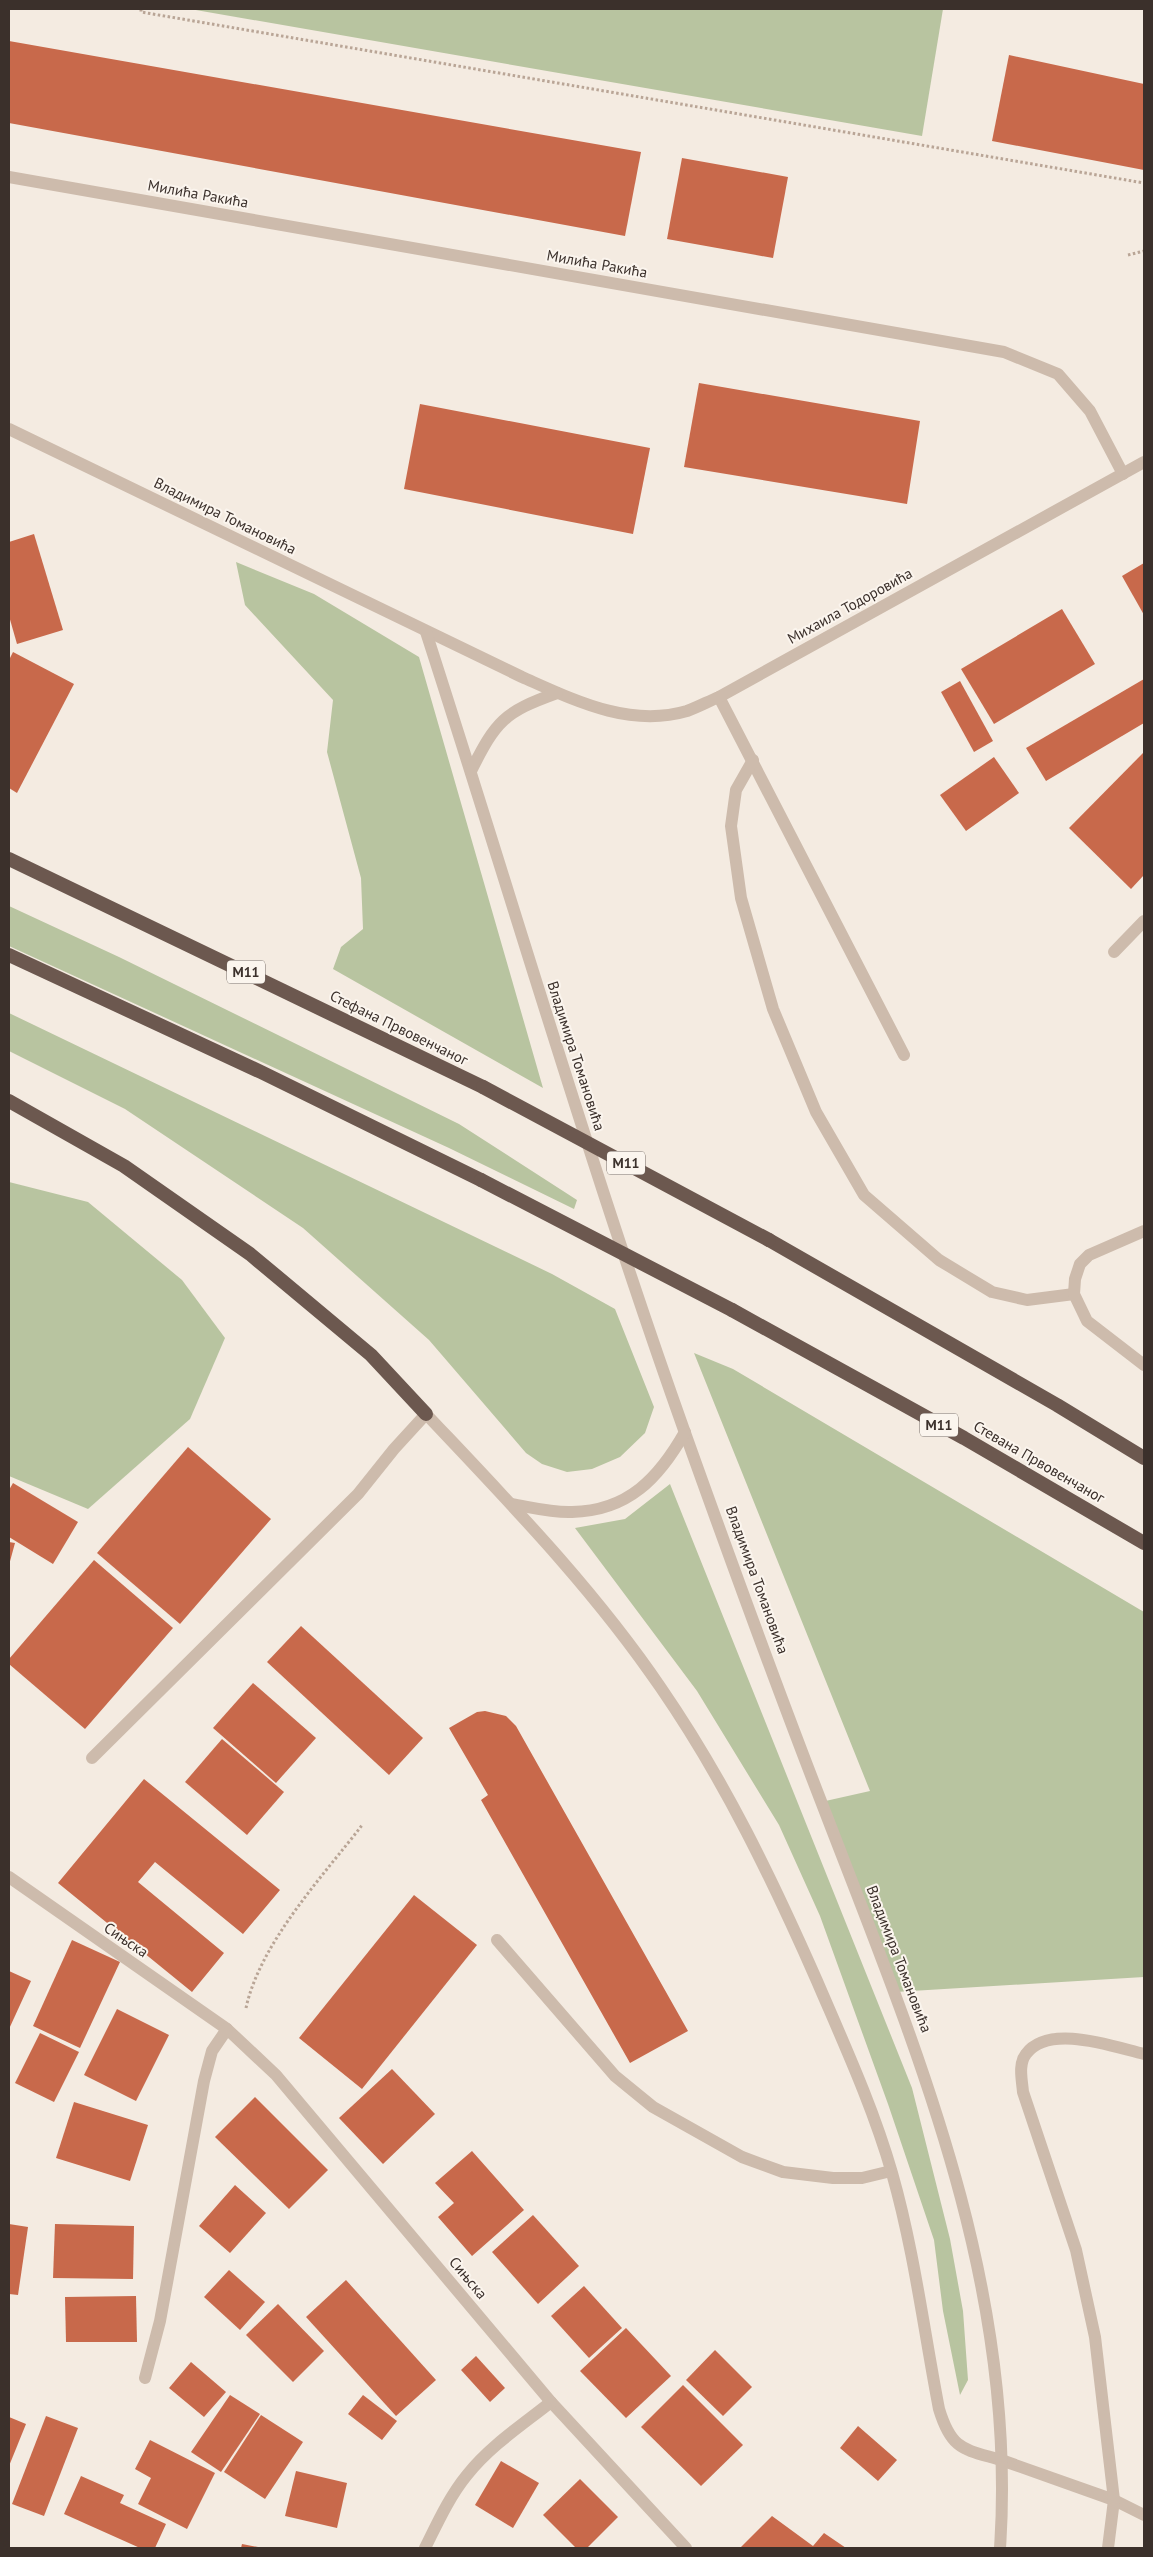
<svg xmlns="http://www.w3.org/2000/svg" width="1153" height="2557" viewBox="0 0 1153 2557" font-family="'PT Sans',sans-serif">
<rect width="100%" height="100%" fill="#f4ebe1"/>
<g fill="#b8c4a0">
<path d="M190,9h753l-21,127z"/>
<path d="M236,562l78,32 105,63 124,431 -210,-119 8,-22 22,-18 -2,-51 -34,-126 6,-52 -88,-95z"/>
<path d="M9,906l110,51 340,167 118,76 -3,9 -125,-61 -440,-202z"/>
<path d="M9,1013l543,261 63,35 39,98 -9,26 -25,24 -28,12 -25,3 -25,-8 -16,-11 -97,-113 -126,-112 -178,-119 -116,-58z"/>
<path d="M9,1182l79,20 94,78 43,58 -35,81 -102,90 -79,-33z"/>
<path d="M694,1353l39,16 411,243v365l-249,15 -74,-190 49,-11z"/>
<path d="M670,1484l242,604 38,151 13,72 5,69 -8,15 -17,-84 -9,-71 -46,-136 -68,-188 -41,-91 -82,-134 -122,-163 50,-9z"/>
</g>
<g fill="#c8694b">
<path d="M9,41l632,111 -16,84 -616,-113z"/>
<path d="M1009,55l135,29v86l-152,-29z"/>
<path d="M682,158l106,19 -15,81 -106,-19z"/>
<path d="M699,383l221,38 -13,83 -223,-37z"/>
<path d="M420,404l230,44 -17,86 -229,-45z"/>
<path d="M34,534l29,96 -46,14 -8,-28v-74z"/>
<path d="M1144,563v52l-22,-39z"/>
<path d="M1062,609l33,55 -101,60 -33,-55z"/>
<path d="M13,652l61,32 -57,109 -8,-5v-128z"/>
<path d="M1144,679v44l-98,58 -20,-33z"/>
<path d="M960,681l33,60 -19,11 -33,-60z"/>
<path d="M1144,752v123l-13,14 -62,-61z"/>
<path d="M994,757l25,36 -53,38 -26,-36z"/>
<path d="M188,1447l83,72 -91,105 -83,-71z"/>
<path d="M13,1483l65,39 -25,42 -44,-27v-47z"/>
<path d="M9,1542l6,1 -6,22z"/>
<path d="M94,1560l79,68 -88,101 -76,-65v-5z"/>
<path d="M301,1626l122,112 -34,37 -122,-113z"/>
<path d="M253,1683l63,55 -40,45 -63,-55z"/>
<path d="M485,1711l21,5 10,10 172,305 -58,32 -149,-263 7,-5 -39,-67 28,-16z"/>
<path d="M222,1739l62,53 -37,43 -62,-53z"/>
<path d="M144,1779l136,111 -37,44 -88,-72 -17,20 86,71 -32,39 -134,-109z"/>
<path d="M414,1895l63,50 -115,144 -63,-51z"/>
<path d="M72,1940l48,22 -40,86 -47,-22z"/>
<path d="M9,1971l22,10 -22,48z"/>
<path d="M117,2009l52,26 -33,66 -52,-26z"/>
<path d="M40,2033l39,19 -25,50 -39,-19z"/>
<path d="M392,2069l43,45 -52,50 -44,-46z"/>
<path d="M255,2097l73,73 -39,39 -74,-72z"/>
<path d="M74,2102l74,23 -18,56 -74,-23z"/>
<path d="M472,2151l52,59 -52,46 -34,-39 16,-14 -19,-20z"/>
<path d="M235,2185l31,28 -36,40 -31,-27z"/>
<path d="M533,2215l46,51 -41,38 -46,-52z"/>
<path d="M9,2224l19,3 -10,68 -9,-1z"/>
<path d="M55,2224l79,2 -1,53 -80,-1z"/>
<path d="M229,2270l36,32 -25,28 -36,-33z"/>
<path d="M346,2280l90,100 -40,36 -90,-99z"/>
<path d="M584,2286l38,42 -33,30 -38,-42z"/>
<path d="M136,2296l1,46h-71l-1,-45z"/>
<path d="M278,2304l46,47 -31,31 -47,-47z"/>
<path d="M626,2328l45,48 -45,42 -46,-47z"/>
<path d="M715,2350l37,37 -29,29 -37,-36z"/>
<path d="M476,2356l29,32 -15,14 -29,-32z"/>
<path d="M191,2362l35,30 -22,25 -35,-29z"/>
<path d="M683,2385l60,60 -42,41 -60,-59z"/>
<path d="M230,2395l30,19 -39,58 -30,-20z"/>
<path d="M363,2395l34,26 -15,19 -34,-26z"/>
<path d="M261,2415l42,27 -38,57 -41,-27z"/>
<path d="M46,2416l32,12 -34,88 -32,-12z"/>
<path d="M9,2417l17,7 -17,42z"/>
<path d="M858,2426l39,34 -19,21 -38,-33z"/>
<path d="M150,2440l65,33 -28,56 -49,-25 13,-26 -16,-9z"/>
<path d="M501,2461l38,22 -26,45 -38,-23z"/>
<path d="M296,2471l51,12 -10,45 -52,-12z"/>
<path d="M81,2476l43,19 -4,8 46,21 -11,24h-15l-76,-34z"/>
<path d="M580,2479l38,38 -31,31h-11l-33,-33z"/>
<path d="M772,2516l41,30 11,-13 22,15h-106z"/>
<path d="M242,2544l16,3v1h-17z"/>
</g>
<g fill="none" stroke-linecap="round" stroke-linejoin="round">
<g stroke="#b9a596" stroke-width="3" stroke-dasharray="2.5 2.5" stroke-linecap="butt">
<path d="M141,9v3l1003,171"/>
<path d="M1128,255l16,-4"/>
<path d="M246,2008c14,-65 77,-132 117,-184"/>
</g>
<g stroke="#cdbbac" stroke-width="12">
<path d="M719,697l185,358"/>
<path d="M753,760l-17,30 -5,36 10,72 32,111 43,103 48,83 75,65 53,32 35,8 47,-6"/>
<path d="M1114,952l30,-31"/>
<path d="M92,1758l266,-264 36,-45 32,-35"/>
<path d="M497,1940l118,136 38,31 89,50 41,15 50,6h29l29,-7"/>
<path d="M1004,2461l110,39 30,15"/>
<path d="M1108,2548l6,-48 -19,-163 -19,-87 -53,-158c-1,-12 -5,-28 3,-38 23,-31 88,-7 118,0"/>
</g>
<g stroke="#cdbbac" stroke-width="12">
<path d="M9,177l995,175 54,22 32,37 33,63"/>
<path d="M1144,1231l-55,24 -9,9 -5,15 -1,15 13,27 57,44"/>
<path d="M426,1414c83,88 167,174 235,274 64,93 111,191 156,293 27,63 56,126 75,192 22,77 32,158 47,236 13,43 26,40 65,52"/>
<path d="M9,1877l218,152 49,46 275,327 135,146"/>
<path d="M145,2378l15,-57 44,-240 8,-30 15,-22"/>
<path d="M425,2548c12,-24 24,-51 42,-73 23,-29 55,-50 84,-73"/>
</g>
<g stroke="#cdbbac" stroke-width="12">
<path d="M9,429l513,248c52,23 107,51 165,34 11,-4 22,-10 32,-14l425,-235"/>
<path d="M426,632c86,266 164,534 258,798 45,126 91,253 140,379 92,239 194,477 176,739"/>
<path d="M471,771c25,-50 33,-59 86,-78"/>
<path d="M511,1504c19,3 41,9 61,8 56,-1 87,-34 113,-80"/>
</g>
<g stroke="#6c584f" stroke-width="14">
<path d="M9,859l474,228"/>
<path d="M9,955l252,117 220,108"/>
<path d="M9,1101l115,65 126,88 121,101 55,59"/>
<path d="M769,1240l288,165 87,53"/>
<path d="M732,1310l232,128 180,105"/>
</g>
<g stroke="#6c584f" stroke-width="14">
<path d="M483,1087l286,153"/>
<path d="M481,1180l251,130"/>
</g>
</g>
<g text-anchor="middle" stroke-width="4" stroke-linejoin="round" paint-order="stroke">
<g fill="#fbf5ee" stroke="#756b66" stroke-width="1">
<rect x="227" y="960.5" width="38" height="23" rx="4"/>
<rect x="607" y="1151.5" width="38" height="23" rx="4"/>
<rect x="920" y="1413.5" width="38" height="23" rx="4"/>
</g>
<g font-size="14" font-weight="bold" fill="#3b302b">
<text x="246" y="977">M11</text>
<text x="626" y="1168">M11</text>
<text x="939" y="1430">M11</text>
</g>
<g font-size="15" fill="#3b302b" stroke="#fbf5ee">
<text transform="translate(198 194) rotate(10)" y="5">Милића Ракића</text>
<text transform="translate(597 264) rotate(10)" y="5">Милића Ракића</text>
<text transform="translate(225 516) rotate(26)" y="5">Владимира Томановића</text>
<text transform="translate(850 606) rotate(-29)" y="5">Михаила Тодоровића</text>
<text transform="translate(399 1028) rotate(26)" y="5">Стефана Првовенчаног</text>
<text transform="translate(576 1056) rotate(72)" y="5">Владимира Томановића</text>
<text transform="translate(1039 1462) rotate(30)" y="5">Стевана Првовенчаног</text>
<text transform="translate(757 1580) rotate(70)" y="5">Владимира Томановића</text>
<text transform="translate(126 1940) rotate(34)" y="5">Сињска</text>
<text transform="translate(899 1959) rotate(69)" y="5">Владимира Томановића</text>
<text transform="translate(468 2278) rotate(50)" y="5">Сињска</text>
</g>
</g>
<rect width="1153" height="2557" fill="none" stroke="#3b302b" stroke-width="20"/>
</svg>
